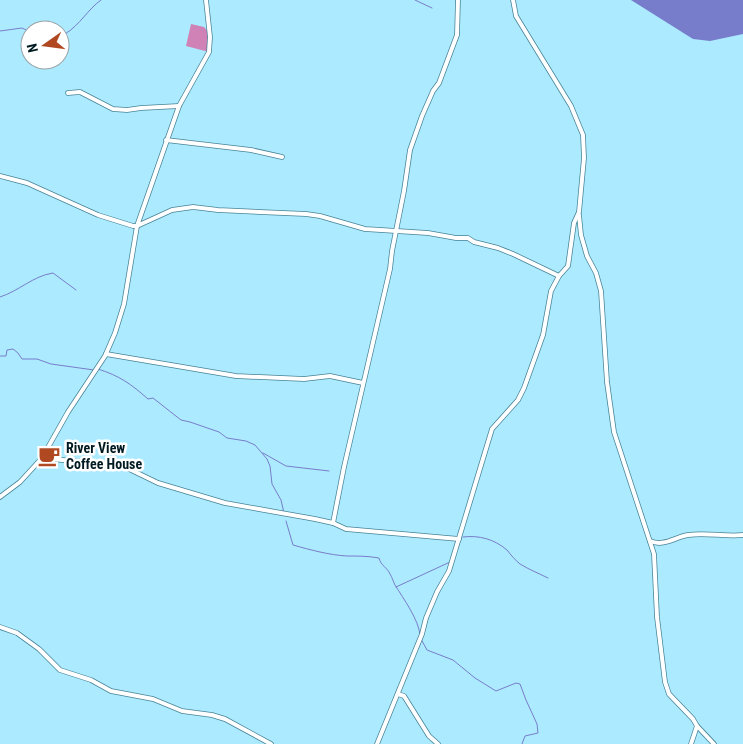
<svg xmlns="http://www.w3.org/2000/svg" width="743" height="744" viewBox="0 0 743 744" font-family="'Roboto Condensed',sans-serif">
<rect width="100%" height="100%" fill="#aceaff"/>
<path fill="#d081b6" d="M191,24l13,3 6,7 -1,18 -23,-6z"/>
<path fill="#787dcb" d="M631,0h112v34l-33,7 -17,-2z"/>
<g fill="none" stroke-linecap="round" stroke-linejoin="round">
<g stroke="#787dcb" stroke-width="1">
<path d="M415,0l17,8"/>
<path d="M0,31l22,-3 8,4"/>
<path d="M60,33l5,1c16,-10 22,-24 36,-34"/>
<path d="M0,297c19,-6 33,-21 53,-24l23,17"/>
<path d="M0,356h6l1,-6 6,-1 5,4 4,6h15l14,5 43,6"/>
<path d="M98,369c22,7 33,15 50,30l5,-1 28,22 9,2 29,10 8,6 19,3 9,4 12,14 3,7 2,18 9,16 3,13"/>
<path d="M263,453l23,13 43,5"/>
<path d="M286,521l7,24c18,5 36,10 54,11 11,0 21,0 32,2 2,8 8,9 11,16 2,3 3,7 5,11 8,13 24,35 25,50"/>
<path d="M463,537c16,-2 31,2 44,13 4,5 8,10 13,14 10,6 18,9 28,14"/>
<path d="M396,587l54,-25 5,-16"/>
<path d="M421,639l6,11 26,10 22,18 21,13 20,-8 4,1 6,16 11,24 1,9 -13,3 -3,8"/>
</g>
<g stroke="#478396" stroke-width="5.5">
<g id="street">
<path d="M206,0l4,37 -1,15 -30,54 -42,120 35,-16 21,-3 25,3 88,4 14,2 45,13 63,4 28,5h12l6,4 24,6 15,6 46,22 9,-10 6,-43 5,-11 5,-54 -1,-23 -12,-29 -55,-90 -3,-16"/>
<path d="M68,93l12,-1 33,17 14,1 14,-2 38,-2"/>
<path d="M166,140l85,10 31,7"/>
<path d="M0,176l27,7 71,32 35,11h4l-13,78 -9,29 -10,23 -37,56 -26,46 -22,24 -20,15"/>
<path d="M579,215l2,20 6,21 9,17 5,18 6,91 7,50 40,122 3,63 8,65 4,12 24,25 4,7 -6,18"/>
<path d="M106,354l130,22 68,3 26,-3 33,7"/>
<path d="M42,458l81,8 35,17 67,20 90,16 18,4 13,6 113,10"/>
<path d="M333,523l11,-56 46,-198 2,-18 12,-60 6,-41 12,-34 11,-25 6,-8 18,-48 1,-35"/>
<path d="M650,541c14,6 25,-4 38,-6 18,-3 37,2 55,0"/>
<path d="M0,627l17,6 22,16 21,21 31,10 20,11 42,8 29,12 30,4 13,4 46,25"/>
<path d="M398,694l6,2 25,40 9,8"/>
<path d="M697,726l17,18"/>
<path d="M377,744l45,-110 4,-16 11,-26 12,-21 43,-142 26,-29 6,-12 19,-53 8,-44 8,-15"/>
</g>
</g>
<use href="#street" stroke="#fff" stroke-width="4"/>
</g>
<defs>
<g id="cafe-bare" transform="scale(1.725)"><path d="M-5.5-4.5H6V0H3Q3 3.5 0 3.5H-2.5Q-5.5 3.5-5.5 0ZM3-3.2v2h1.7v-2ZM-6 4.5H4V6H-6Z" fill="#b04922" stroke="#fff" stroke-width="2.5" paint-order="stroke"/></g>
</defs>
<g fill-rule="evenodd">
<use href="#cafe-bare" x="49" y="456"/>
</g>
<g text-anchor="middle" stroke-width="5" stroke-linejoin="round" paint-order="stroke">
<g font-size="14" font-weight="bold" fill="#011a21" stroke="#fff" text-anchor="start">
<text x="66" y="453">River View<tspan x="66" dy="16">Coffee House</tspan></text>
</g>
</g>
<g transform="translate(45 45) rotate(256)"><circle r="24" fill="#ffffff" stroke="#99a3a6"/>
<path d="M0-4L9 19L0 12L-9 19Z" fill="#b04922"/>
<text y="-8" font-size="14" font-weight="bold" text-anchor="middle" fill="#011a21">N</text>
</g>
</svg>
